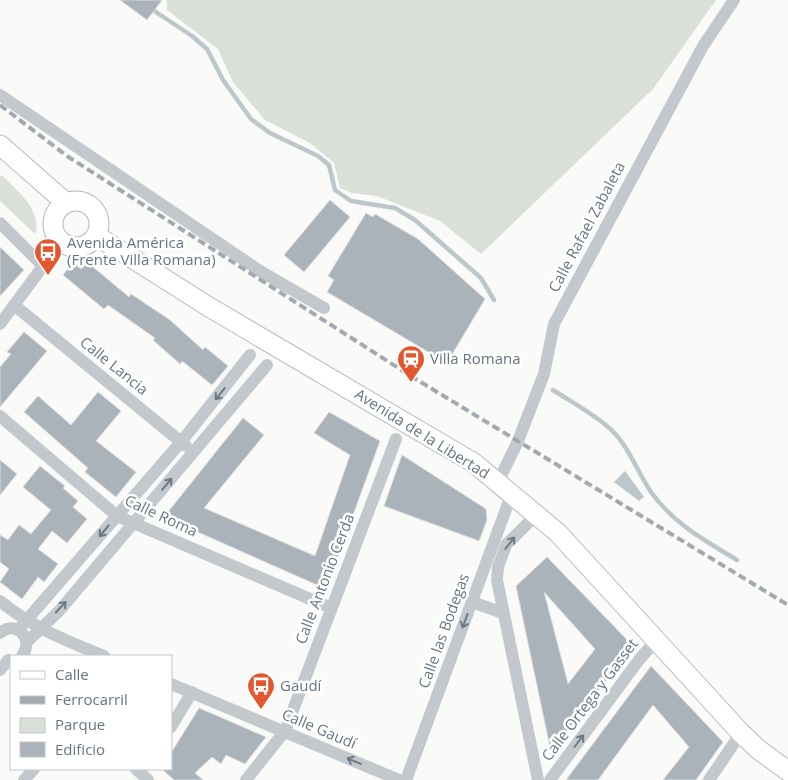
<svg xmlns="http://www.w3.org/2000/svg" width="788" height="780" viewBox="0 0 788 780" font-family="'Open Sans',sans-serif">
<rect width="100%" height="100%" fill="#fafaf8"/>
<g fill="#dadfd7">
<path d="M167,0h549l-63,89 -172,165 -41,-33 -63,-25 -25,-3 -12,-5 -6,-25 -24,-20 -45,-23 -32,-38 -15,-33 -51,-39z"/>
<path d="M2,175c15,16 39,34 34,58h-2l-34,-32v-24z"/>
</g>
<path fill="#bbc7cb" d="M625,471l19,26 -5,4 -25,-19z"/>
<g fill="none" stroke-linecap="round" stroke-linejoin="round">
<g stroke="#bbc7cb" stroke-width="4.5">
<path d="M150,8l42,28 15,13 16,31 28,39 19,14 48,23 11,9 6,25 16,11 44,7 20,12 66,58 13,22"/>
<path d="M553,390c17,11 37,22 54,36 21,17 29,44 44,66 23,32 53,48 86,68"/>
</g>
</g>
<g fill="#aab3b9" stroke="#dcdcda" fill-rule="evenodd">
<path d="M120,0h42l-15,20z"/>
<path d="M330,200l20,17 -46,55 -20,-17z"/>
<path d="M366,213l7,4 2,-3 43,25 67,60 -38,64 -120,-71 7,-12 -6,-4z"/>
<path d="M0,247l24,23 -24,26z"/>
<path d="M73,262l8,7 6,-7 42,35 2,-3 39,26 33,30 2,-3 23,19 -16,19 -30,-24 -2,3 -27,-24 2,-2 -47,-33 -4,4 -41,-34z"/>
<path d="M24,332l23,19 -47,56v-40l11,-13 -4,-2z"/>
<path d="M98,392l23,19 -25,30 40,31 -20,25 -31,-25 3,-4 -64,-56 14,-16 33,29z"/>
<path d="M329,412l51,29 -54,148 -162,-72 79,-99 21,17 -60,73 111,48 35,-101 -36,-22z"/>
<path d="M402,455l84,54 1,11 -8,21 -95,-35z"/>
<path d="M0,460l17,14 -17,21z"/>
<path d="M40,466l25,20 -2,2 15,13 -5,6 14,12 -20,24 -15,-12 -14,18 20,15 -14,18 -6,-5 -16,22 -22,-17 9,-13 -9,-7v-27l8,5 11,-15 12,9 20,-24 -28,-23z"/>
<path d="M547,557l86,89 -82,106 -35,-166zM544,592l51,57 -27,35 -3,-12z"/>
<path d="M651,666l72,76 -27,38h-33l26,-33 -36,-42 -55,75h-32z"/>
<path d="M199,708l67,29 -21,27 -19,-9 -5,9 -9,-7 -17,16 8,7h-29l-12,-11h9v-16z"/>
</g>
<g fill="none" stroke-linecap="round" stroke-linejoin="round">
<g stroke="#b3babf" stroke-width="21">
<g id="secondary">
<path d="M0,145l66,58"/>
<circle cx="76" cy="224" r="23"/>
<path d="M97,236l112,71 265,156 84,70 183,200 18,17 29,21"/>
</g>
</g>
<g stroke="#c3c8cc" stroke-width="12">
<path d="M0,95l260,176 64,37"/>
<path d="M0,223l43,43"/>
<path d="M14,305l172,141"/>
<path d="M0,324l61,-82"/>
<path d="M0,416l117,100 214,92"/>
<path d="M498,482l20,-41 26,-67 10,-50 149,-278 31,-46"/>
<path d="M537,514l-31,31 -8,22 -1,13 41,200"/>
<path d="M0,601c33,27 65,39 104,55"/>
<path d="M472,602l31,11"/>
<path d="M18,630l163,-188 69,-87"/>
<path d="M0,633c16,-14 35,6 22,23"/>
<path d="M27,642l33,-32 207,-245"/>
<path d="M0,670l8,-10"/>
<path d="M171,684l228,96"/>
<path d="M171,727l21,-35"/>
<path d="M136,769l12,11"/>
<path d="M24,780l10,-11"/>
<path d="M246,780l39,-49 111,-292"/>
<path d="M406,780l106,-287"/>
<path d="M550,780l89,-120 18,-21"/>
<path d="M709,780l32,-47"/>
</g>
<use href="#secondary" stroke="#fff" stroke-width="19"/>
<path stroke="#a2aab0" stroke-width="4" stroke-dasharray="8 4" stroke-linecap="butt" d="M0,105l67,51 347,222 374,227"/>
</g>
<defs><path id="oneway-shaft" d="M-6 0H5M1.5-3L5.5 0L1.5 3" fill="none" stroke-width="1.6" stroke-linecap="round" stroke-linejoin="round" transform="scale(1.25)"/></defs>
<g stroke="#6a7a87">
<use href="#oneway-shaft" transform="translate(220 394) rotate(129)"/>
<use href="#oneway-shaft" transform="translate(167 484) rotate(-50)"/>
<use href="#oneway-shaft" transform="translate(104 531) rotate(130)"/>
<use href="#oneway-shaft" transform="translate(510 543) rotate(-52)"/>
<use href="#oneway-shaft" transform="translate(61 607) rotate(-47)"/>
<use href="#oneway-shaft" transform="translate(465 621) rotate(110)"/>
<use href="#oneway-shaft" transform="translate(579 741) rotate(-53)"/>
<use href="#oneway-shaft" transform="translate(354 761) rotate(-157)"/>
</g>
<defs>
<g id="bus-pin" transform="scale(1.4375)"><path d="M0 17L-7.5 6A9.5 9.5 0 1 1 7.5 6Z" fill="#e4572e" stroke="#fff"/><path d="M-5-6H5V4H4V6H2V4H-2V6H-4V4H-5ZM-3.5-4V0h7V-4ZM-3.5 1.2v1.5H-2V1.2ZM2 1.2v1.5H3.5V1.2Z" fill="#fff"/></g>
<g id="station-pin" transform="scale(1.4375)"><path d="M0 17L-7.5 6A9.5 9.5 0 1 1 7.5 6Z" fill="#e4572e" stroke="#fff"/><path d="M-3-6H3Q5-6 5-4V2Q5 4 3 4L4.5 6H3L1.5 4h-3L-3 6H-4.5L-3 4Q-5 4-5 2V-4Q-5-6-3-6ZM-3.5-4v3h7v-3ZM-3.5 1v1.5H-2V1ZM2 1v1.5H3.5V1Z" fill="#fff"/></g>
</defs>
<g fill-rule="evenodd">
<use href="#bus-pin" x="48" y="252"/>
<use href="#station-pin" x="411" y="359"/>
<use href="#bus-pin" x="261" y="686"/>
</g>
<g text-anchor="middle" stroke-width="5" stroke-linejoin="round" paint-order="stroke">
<g font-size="15" fill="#657683" stroke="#fff">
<text transform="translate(587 227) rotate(-62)" y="5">Calle Rafael Zabaleta</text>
<text transform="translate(114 366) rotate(39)" y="5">Calle Lancia</text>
<text transform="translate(422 434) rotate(32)" y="5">Avenida de la Libertad</text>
<text transform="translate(161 516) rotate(25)" y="5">Calle Roma</text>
<text transform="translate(325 579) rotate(-69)" y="5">Calle Antonio Cerda</text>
<text transform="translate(444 631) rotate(-70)" y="5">Calle las Bodegas</text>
<text transform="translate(590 700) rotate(-53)" y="5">Calle Ortega y Gasset</text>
<text transform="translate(319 729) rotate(23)" y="5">Calle Gaudí</text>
</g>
<g font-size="15" fill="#657683" stroke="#fff" text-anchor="start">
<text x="67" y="248">Avenida América<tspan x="67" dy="17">(Frente Villa Romana)</tspan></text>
<text x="430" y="364">Villa Romana</text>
<text x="280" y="691">Gaudí</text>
</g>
</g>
<rect x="10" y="655" width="162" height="115" fill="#ffffff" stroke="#c1c8cd"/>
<rect x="20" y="671" width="25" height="8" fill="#ffffff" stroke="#c1c8cd"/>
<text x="55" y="680" font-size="15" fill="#657683">Calle</text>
<rect x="20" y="696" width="25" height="8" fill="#a2aab0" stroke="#c1c8cd"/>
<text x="55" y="705" font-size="15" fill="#657683">Ferrocarril</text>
<rect x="20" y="718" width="25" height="15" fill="#dadfd7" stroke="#c1c8cd"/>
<text x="55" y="730" font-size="15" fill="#657683">Parque</text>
<rect x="20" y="742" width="25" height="15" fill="#aab3b9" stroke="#c1c8cd"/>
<text x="55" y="755" font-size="15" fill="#657683">Edificio</text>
</svg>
